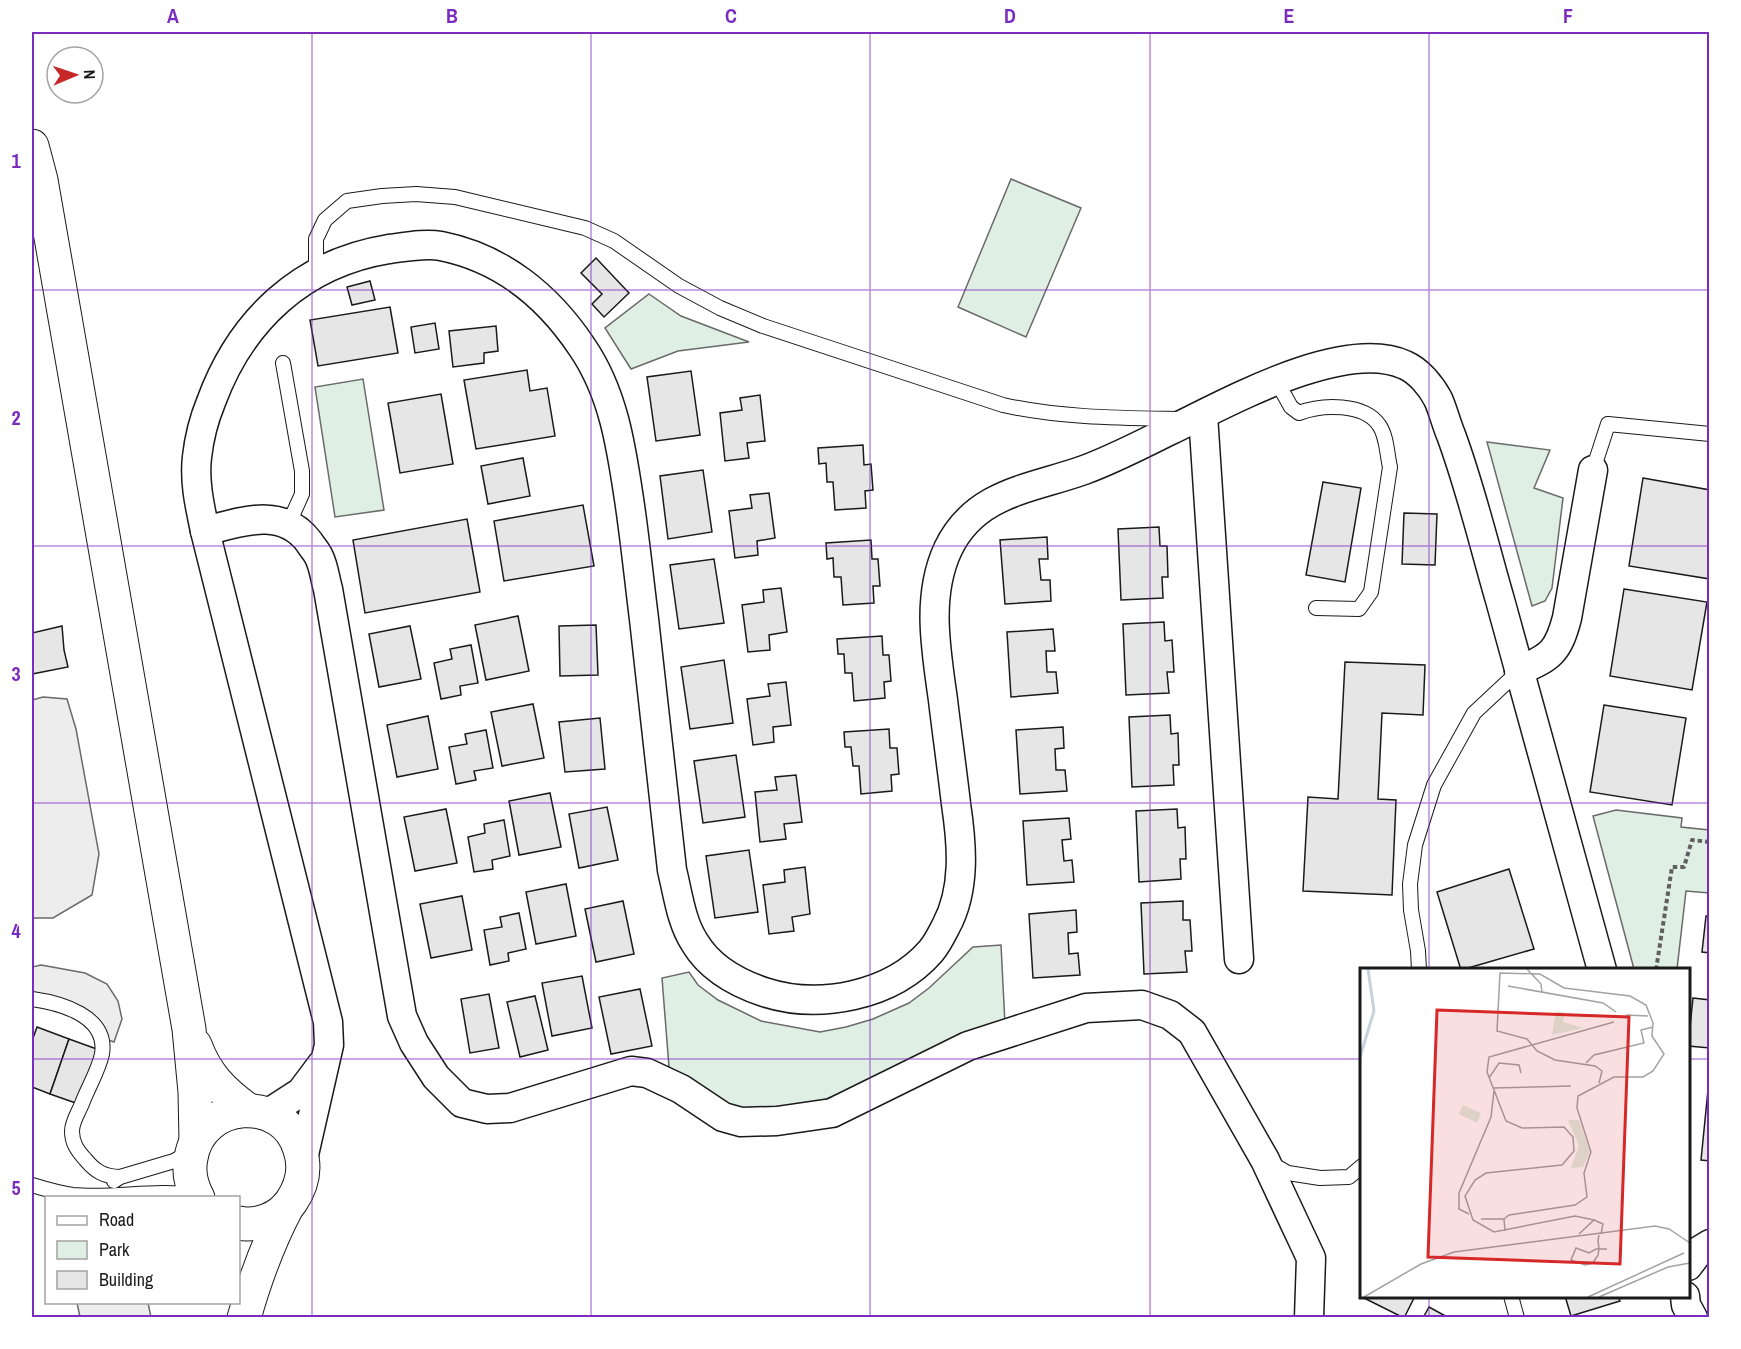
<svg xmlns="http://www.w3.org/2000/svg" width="1741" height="1349" viewBox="0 0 1741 1349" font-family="'Archivo Narrow',sans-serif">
<rect width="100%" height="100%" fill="#fff"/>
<g fill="#e0efe3" stroke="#6a6a6a" stroke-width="1.5">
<path d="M1011,179l70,29 -55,129 -68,-30z"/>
<path d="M649,294l32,22 68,26 -71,9 -47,18 -26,-41z"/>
<path d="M363,379l21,131 -49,7 -20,-130z"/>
<path d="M1487,442l63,8 -16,38 29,10 -11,90 -7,13 -13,5z"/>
<path d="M1616,810l66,8 -1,9 28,3v63l-23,-2 -9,78h-43l-41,-153z"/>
<path d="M1001,945l4,79 -188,79 -75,9 -26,-13 -47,-32 -7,-89 27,-6 9,13 20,15 43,21 59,11 26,-5 27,-8 36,-16 20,-15 44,-41z"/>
</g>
<g fill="#ededed" stroke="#6a6a6a" stroke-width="1.5">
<path d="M43,697l24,2 9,30 23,125 -7,41 -39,23h-21v-218z"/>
<path d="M41,965l44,8 22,11 11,17 4,18 -8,23 -12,-4 -5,-11 -65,-28v-32z"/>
<path d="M77,1303h71l3,14h-71z"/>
</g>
<g fill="#e6e6e6" stroke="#1a1a1a" stroke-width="1.5">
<path d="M596,258l33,35 -25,24 -12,-13 10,-10 -21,-21z"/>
<path d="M370,281l5,19 -23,5 -5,-18z"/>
<path d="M390,307l8,46 -80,13 -8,-46z"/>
<path d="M435,323l4,26 -24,4 -4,-26z"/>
<path d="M496,326l2,25 -14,2v10l-31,4 -4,-36z"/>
<path d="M527,370l3,21 17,-3 8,48 -79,13 -12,-69z"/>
<path d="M691,371l9,64 -44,6 -9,-64z"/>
<path d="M441,394l12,70 -53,9 -12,-70z"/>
<path d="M760,395l5,46 -18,2 2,15 -24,3 -5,-48 22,-3 -2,-12z"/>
<path d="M863,445l1,20 7,-1 2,26 -8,1 1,17 -31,2 -2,-28h-6l-1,-19 -7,1 -1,-16z"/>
<path d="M523,458l7,38 -42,8 -7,-38z"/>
<path d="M703,470l9,62 -44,7 -8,-63z"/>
<path d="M1643,478l67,12v89l-81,-13z"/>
<path d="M1323,482l38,6 -16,94 -39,-7z"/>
<path d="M769,493l6,45 -18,3 1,14 -23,3 -6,-47 23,-3 -2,-13z"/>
<path d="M583,505l11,61 -90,15 -10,-60z"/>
<path d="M1404,513l33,1 -2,51 -33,-1z"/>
<path d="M467,519l13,73 -115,21 -12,-73z"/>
<path d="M1159,527l1,19h7l1,31h-6l1,21 -42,2 -3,-71z"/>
<path d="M1047,537l1,22h-9l2,21h9l1,21 -46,3 -5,-64z"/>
<path d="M871,540l1,19h6l2,27h-7l1,17 -31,2 -2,-28h-7l-1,-19 -6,1 -1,-16z"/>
<path d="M714,559l10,64 -45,6 -9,-64z"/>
<path d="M781,588l6,44 -18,3 1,15 -22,2 -6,-47 22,-3 -1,-12z"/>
<path d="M1624,589l83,13 -15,88 -82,-14z"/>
<path d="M518,616l11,55 -43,9 -11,-55z"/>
<path d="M1164,622l1,19 7,-1 2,32h-7l2,21 -43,2 -3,-71z"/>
<path d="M596,625l2,50 -38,1 -1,-50z"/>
<path d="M62,626l2,24 4,17 -36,7v-41z"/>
<path d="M410,626l11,53 -42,8 -10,-53z"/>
<path d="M1053,629l2,22h-9l1,21h9l2,21 -47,4 -4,-65z"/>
<path d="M882,636l1,19h6l2,26 -7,1 1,16 -31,3 -2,-28h-7l-1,-19h-6l-1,-15z"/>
<path d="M471,645l7,38 -18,3 1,9 -20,4 -7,-36 18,-4 -2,-10z"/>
<path d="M724,660l9,63 -43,6 -9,-62z"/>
<path d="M1345,662l80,3 -2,50 -41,-2 -4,86 18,1 -4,95 -89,-4 5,-94 30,2z"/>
<path d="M786,682l5,43 -18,2 1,15 -21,3 -6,-46 23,-3 -2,-12z"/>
<path d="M533,704l11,54 -42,8 -11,-54z"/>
<path d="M1604,705l82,13 -14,87 -82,-13z"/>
<path d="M1170,715l1,19 7,-1 1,32h-6l1,20 -42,2 -3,-70z"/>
<path d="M428,716l10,53 -41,8 -10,-52z"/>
<path d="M600,718l5,51 -40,3 -6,-50z"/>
<path d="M1063,727l1,21 -9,1 1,21h9l2,21 -47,3 -4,-64z"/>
<path d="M889,729l1,19h7l2,26 -8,1 1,16 -31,3 -2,-28h-6l-2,-19h-6l-1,-15z"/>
<path d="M486,730l7,38 -19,3 2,9 -20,4 -7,-37 18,-3 -2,-10z"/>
<path d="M736,755l9,62 -42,6 -9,-62z"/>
<path d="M796,775l6,47 -18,2 2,15 -26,3 -5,-50 22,-2 -2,-13z"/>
<path d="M550,793l11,54 -42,8 -10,-54z"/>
<path d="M607,807l11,53 -39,8 -10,-54z"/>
<path d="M446,809l11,54 -42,8 -11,-54z"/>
<path d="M1177,809l1,19 7,-1 1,32h-6l1,20 -42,3 -3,-71z"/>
<path d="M1069,818l2,21 -9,1 2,21 8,-1 2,22 -47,3 -4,-64z"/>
<path d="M504,820l6,36 -18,4 1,9 -19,3 -6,-35 17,-4 -1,-9z"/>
<path d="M749,850l9,62 -43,6 -9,-62z"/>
<path d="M805,867l5,47 -18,3 2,14 -25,3 -6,-49 22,-3 -1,-12z"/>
<path d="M1509,869l25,80 -73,21 -24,-78z"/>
<path d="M566,884l10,52 -40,8 -10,-52z"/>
<path d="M462,896l10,54 -41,8 -11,-54z"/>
<path d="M623,901l11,53 -38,8 -11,-53z"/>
<path d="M1183,901v19h7l2,31h-7l2,21 -43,2 -3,-71z"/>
<path d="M1076,910l1,22 -9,1 1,21 9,-1 2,22 -47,3 -4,-64z"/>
<path d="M519,913l7,36 -18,4 1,8 -19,4 -6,-35 18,-3 -2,-10z"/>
<path d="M1706,916h4v37l-8,-1z"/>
<path d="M582,976l10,52 -40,8 -10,-53z"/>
<path d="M640,989l12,57 -41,8 -12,-57z"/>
<path d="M489,994l10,54 -29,5 -9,-54z"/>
<path d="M535,996l13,54 -28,7 -13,-55z"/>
<path d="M1693,998l17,2v48l-22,-2z"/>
<path d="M37,1027l32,12 -19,55 -18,-7v-46z"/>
<path d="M69,1039l36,13 -18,55 -37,-13z"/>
<path d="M1709,1080h1v81l-9,-1z"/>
<path d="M1411,1296l3,2 -10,20 -42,-21z"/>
<path d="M1565,1296h53l2,5 -49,15z"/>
<path d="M1429,1307l20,11h-26z"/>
</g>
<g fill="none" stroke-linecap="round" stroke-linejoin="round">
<g stroke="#1a1a1a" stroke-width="16">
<g id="lane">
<path d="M316,274v-35l9,-19 22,-19 35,-5 34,-2 39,3 130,31 29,13 65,45 41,22 43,18 240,79c59,13 117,13 176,14"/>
<path d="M283,363l19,108v23l-13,29"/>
<path d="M1277,382l14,25 8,6c23,-9 65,-10 80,12 8,11 8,30 11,42l-19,125 -12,17 -43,-1"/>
<path d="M1593,470l15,-46 102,10"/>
<path d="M1419,970l-1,-19 -7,-41 -1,-26 5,-39 19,-60 40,-72 45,-42"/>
<path d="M32,999c29,4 76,17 70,55 -3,15 -13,32 -19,47 -3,9 -11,20 -11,30 0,12 5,19 13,28 11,13 18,17 35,18"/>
<path d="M1272,1164l16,9 32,5 29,-1 13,-11"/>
<path d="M114,1181l6,-4 54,-16 14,-8"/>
<path d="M32,1185c13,4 26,8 41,10 40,4 81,-6 121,0"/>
<path d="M1511,1296l6,22"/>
</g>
</g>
<g stroke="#1a1a1a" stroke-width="31">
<g id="street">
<path d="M1203,415l36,544"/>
<path d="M205,531c36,-9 77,-25 104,11 3,5 8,10 10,15 5,10 6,22 9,32l74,427 12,27 22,34 26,26 25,6 23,-1 121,-37 16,2 34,16 42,28 18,5 36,-1 55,-8 136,-67 118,-38 56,-3 28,10 22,17 73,128 46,98 -2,60"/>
<path d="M1519,671c32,-14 39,-19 48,-53l26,-148"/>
<path d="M267,1114l34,-22 21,-28"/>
<path d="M303,1159l26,-114 -1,-23 -123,-491c-5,-24 -11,-49 -8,-74 2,-18 7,-38 14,-55 30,-82 91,-139 178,-153 16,-2 36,-6 52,-3 60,12 107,50 141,101 31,45 39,98 47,152 6,40 10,80 15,120 9,84 19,167 28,251 6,24 9,52 23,73 15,25 42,40 69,49 55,18 128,4 167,-41 6,-7 11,-17 15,-25 20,-37 16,-82 10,-122 -4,-35 -9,-70 -13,-104 -7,-50 -17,-104 5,-151 27,-57 83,-60 136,-79 30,-11 58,-26 87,-40 56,-27 173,-93 234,-65 14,6 26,21 33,34 5,11 8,24 13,36 20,54 33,110 49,165 34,123 68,246 102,370"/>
<path d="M1688,1266l12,-16 10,-6"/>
<path d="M1685,1296l1,9 7,13"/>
</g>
</g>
<g stroke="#1a1a1a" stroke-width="35">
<g id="secondary">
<path d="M32,146l9,34 148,849 6,63 1,49"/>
<path d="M195,1045c11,30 27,46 53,65"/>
<path d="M198,1198c-7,-13 -10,-26 -7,-40 9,-58 93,-65 109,-8 6,18 2,36 -9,52 -11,16 -33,25 -53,21"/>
<path d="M244,1318c11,-39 24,-75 43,-111"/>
</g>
</g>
<path stroke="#5f5f5f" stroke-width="4" stroke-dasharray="4.5 3" stroke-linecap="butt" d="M1656,970l16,-103h12l8,-27 18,2"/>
<use href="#lane" stroke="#fff" stroke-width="14"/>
<use href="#street" stroke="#fff" stroke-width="28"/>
<use href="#secondary" stroke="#fff" stroke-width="33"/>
</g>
<path fill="none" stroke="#7b2cbf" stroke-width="1.5" stroke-opacity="0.55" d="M312,32v1286M591,32v1286M870,32v1286M1150,32v1286M1429,32v938M32,290h1678M32,546h1678M32,803h1678M32,1059h1330M1688,1059h22M1429,1296v22"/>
<g transform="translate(1360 968)">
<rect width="330" height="330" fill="#fff"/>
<path d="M196,43l9,1 -2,10 20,6 -31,7zM103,137l18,8 -4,10 -18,-9zM208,152h11l11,32 -7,15 -12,1 8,-22z" fill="#e0efe3"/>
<path fill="none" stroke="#c6d2dc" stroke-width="3" d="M0,89l14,-46 -6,-42"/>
<path fill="none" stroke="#a3a3a3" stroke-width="1.5" d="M167,1l14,15 1,9M148,18l95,17 13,9M266,47l22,1M226,95l8,-8 50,-12 -3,-13 12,-3M129,110l10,-15 20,2 2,8M133,120l78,-2M109,246l-10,-5v-16l32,-76 3,-26M121,251h23M234,252l-19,-4 -81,16 -21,-12 -8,-24 10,-16 11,-7 76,-8 12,-14 -1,-14 -9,-10 -42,1 -16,-7 -19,-49 2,-15 125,-35M145,263l-1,-12 5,-4 66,-10 12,-8 -3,-24 7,-21 -14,-44 1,-12 36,-19h29l10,-6 11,-17 -12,-18 1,-13 -7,-18 -16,-9 -66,-8 -24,-14 -40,-1 -3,58 30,8 10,12 18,9 40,6 7,5 -3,12M219,266l15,-14 9,4 -2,10M239,267l-1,6 1,8 -1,6 -5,8 -8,2 -14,-5 5,-12 13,5 7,-4h11M4,329l57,-33 33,-12 201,-26 14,3 21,14M228,329l96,-44M239,329l69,-30 22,-4"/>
<path fill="#d62828" fill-opacity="0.15" stroke="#d62828" stroke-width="3" d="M77,42l192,7 -9,247 -192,-7z"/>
<rect width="330" height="330" fill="none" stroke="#1a1a1a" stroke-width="3"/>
</g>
<rect width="1741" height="1349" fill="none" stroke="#ffffff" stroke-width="66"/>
<rect x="45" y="1196" width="195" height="108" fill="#ffffff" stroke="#a3a3a3" stroke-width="1.5"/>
<rect x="57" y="1216" width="30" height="9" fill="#ffffff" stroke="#a3a3a3" stroke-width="1.5"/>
<text x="99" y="1226" font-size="18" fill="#1a1a1a">Road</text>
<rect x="57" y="1241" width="30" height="18" fill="#e0efe3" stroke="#a3a3a3" stroke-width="1.5"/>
<text x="99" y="1256" font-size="18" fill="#1a1a1a">Park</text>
<rect x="57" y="1271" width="30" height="18" fill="#e6e6e6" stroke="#a3a3a3" stroke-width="1.5"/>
<text x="99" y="1286" font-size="18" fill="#1a1a1a">Building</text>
<g transform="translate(75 75) rotate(88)"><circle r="28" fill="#ffffff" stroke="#a3a3a3" stroke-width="1.5"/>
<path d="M0-4.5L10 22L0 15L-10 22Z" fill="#c62828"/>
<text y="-9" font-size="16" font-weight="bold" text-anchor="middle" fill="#1a1a1a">N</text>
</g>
<rect x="33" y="33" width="1675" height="1283" fill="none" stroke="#7b2cbf" stroke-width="2"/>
<g font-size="20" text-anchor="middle" font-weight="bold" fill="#7b2cbf">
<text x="173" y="23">A</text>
<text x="452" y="23">B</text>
<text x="731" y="23">C</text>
<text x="1010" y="23">D</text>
<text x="1289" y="23">E</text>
<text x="1568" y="23">F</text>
<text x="16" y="168">1</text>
<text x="16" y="425">2</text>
<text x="16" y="681">3</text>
<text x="16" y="938">4</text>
<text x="16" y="1195">5</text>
</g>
</svg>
